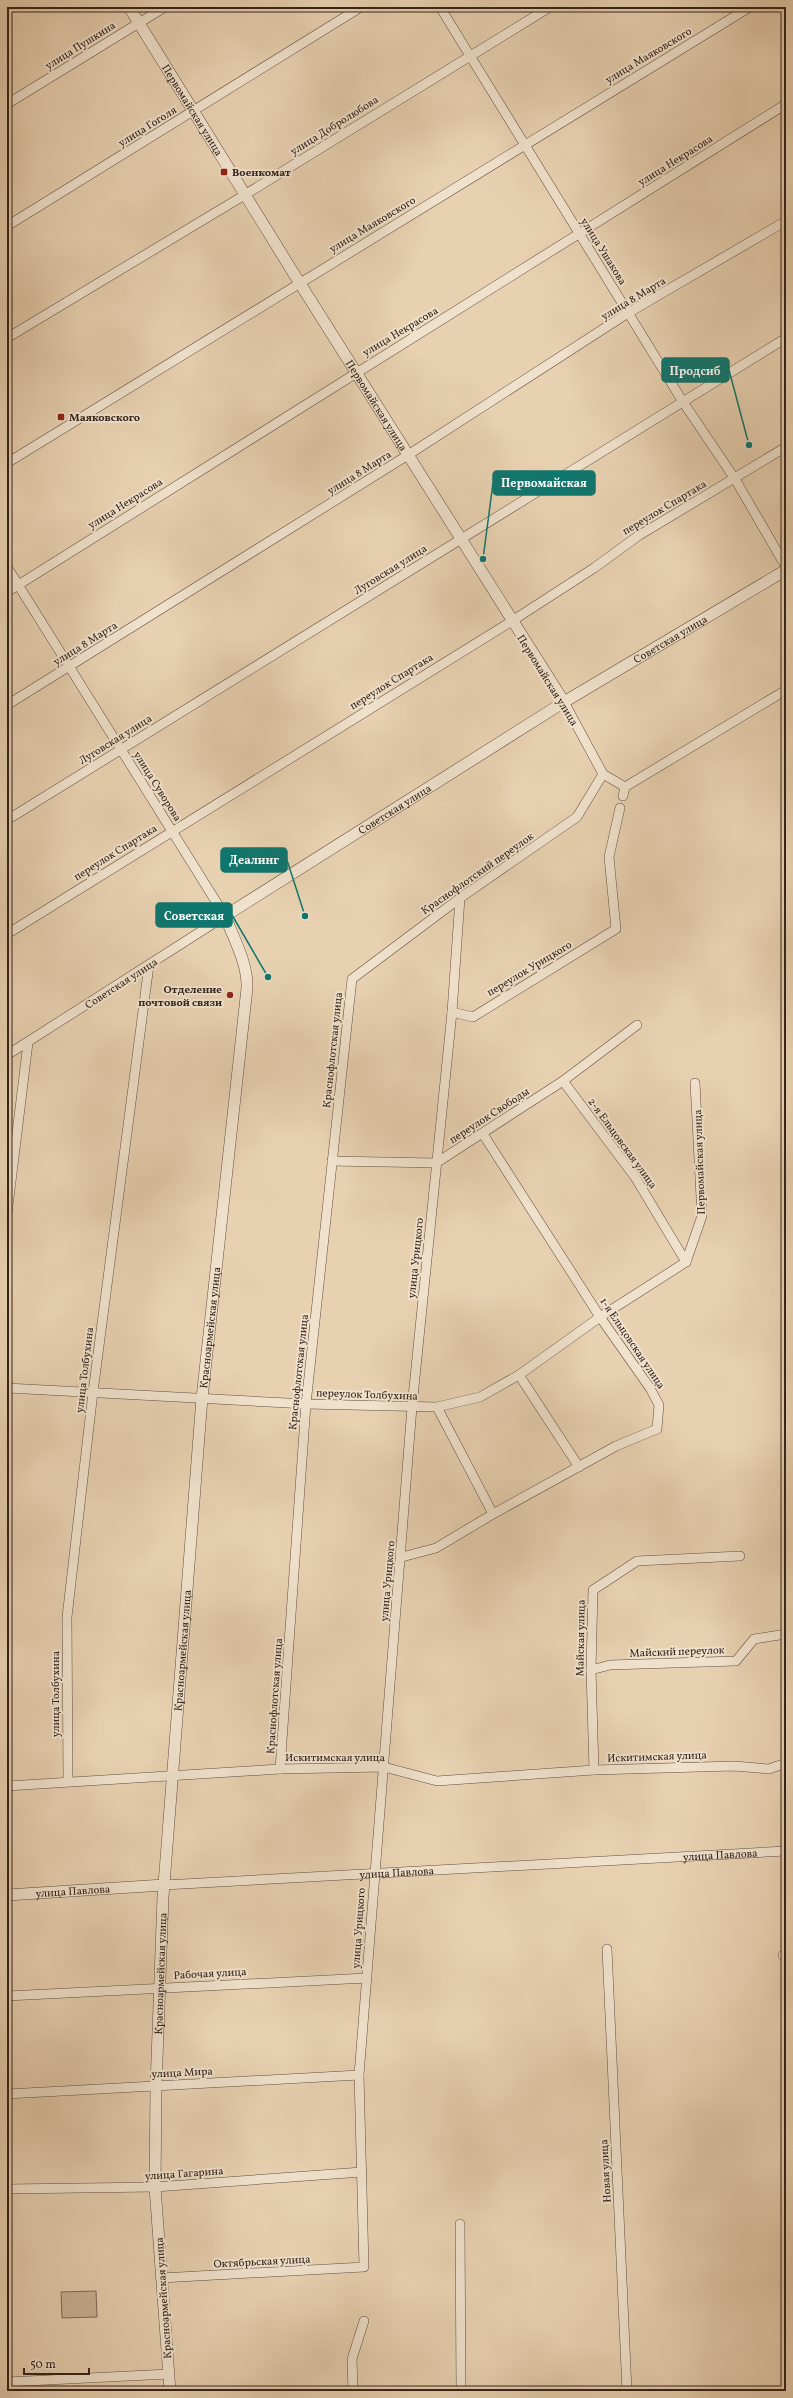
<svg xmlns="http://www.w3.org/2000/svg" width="793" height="2398" viewBox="0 0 793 2398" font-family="Vollkorn,serif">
<rect width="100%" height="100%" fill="#e8d1b1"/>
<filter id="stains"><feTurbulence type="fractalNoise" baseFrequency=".005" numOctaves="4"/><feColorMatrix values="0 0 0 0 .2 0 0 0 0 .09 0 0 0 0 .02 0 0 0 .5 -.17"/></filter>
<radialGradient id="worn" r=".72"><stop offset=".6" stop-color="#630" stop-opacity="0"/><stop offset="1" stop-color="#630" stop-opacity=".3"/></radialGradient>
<path fill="#c9b397" stroke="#7e6a58" d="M96,2291l1,26 -35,1 -1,-26z"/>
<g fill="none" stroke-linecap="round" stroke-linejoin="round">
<g stroke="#614e40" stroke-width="10">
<g id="minor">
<path d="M440,7l243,395 52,77 51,88"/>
<path d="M7,104l158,-97"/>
<path d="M7,226l354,-219"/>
<path d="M7,338l231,-139 312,-192"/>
<path d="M7,463l743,-456"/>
<path d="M7,567l218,349 -218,139"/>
<path d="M7,592l779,-488"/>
<path d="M564,702l39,72 22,13 -2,9"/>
<path d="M7,705l401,-250 220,-142 158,-92"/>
<path d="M625,787l161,-97"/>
<path d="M7,820l779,-482"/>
<path d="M7,934l505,-313 82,-53 44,-32 148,-89"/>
<path d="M452,1012l21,5 143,-88 -7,-72 11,-49"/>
<path d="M563,1081l72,96 51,85"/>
<path d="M332,1161l104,2 127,-82 74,-56"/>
<path d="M7,1214l21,-171"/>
<path d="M686,1262l16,-46 -7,-133"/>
<path d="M519,1375l60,92"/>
<path d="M7,1388l299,16 131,3 43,-10 39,-22 81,-58 86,-55"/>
<path d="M437,1407l56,107"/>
<path d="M402,1557l34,-9 57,-34 123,-68 41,-17 2,-24 -9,-17 -50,-71 -117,-183"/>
<path d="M591,1670l19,-5 126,-4 18,-22 32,-5"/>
<path d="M280,1769l26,-365 46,-425 108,-81 117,-81 26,-43"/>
<path d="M594,1770l-3,-100 2,-80 44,-29 103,-5"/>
<path d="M68,1781l-1,-164 26,-225 56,-427"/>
<path d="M7,1786l273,-17 104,-2 53,14 157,-11 140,-4 35,3 17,-6"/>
<path id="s1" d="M164,1885l622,-34"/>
<path d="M607,1949l20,442"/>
<path d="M783,1955l3,-1"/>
<path d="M7,1996l360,-18"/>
<path d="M7,2094l352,-19"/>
<path d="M7,2189l148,-2 207,-15"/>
<path d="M460,2224l1,167"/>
<path d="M161,2278l203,-11 -5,-192 53,-668 40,-395 8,-114"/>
<path d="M7,2382l162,-8"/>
<path d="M353,2391l-1,-32 12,-38"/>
</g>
</g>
<g stroke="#614e40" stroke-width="12">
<g id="tertiary">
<path id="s2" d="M129,7l170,275 265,420"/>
<path id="s3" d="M7,1895l157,-10"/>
<path id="s4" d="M170,2391l-15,-204 1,-101 7,-189 39,-499 45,-410c1,-24 -13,-49 -22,-72l339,-214 222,-132"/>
</g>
</g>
<use href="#minor" stroke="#f0e1cc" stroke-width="9"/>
<use href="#tertiary" stroke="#f0e1cc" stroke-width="11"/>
</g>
<g fill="#8f2418" stroke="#f0e1cc" stroke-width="1.5">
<rect x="220" y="168" width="8" height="8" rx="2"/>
<rect x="57" y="413" width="8" height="8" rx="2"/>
<circle cx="230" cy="995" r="4"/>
</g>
<g text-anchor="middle" stroke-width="4" stroke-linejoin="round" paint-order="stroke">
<g font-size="11" fill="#34221a" stroke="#f0e1cc">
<text transform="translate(80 45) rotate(-32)" y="4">улица Пушкина</text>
<text transform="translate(648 55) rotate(-31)" y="4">улица Маяковского</text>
<text dy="4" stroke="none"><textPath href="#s2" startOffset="121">Первомайская улица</textPath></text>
<text transform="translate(334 125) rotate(-32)" y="4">улица Добролюбова</text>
<text transform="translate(147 126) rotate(-32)" y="4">улица Гоголя</text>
<text transform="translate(675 160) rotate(-32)" y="4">улица Некрасова</text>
<text transform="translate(372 224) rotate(-31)" y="4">улица Маяковского</text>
<text transform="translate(604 251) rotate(58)" y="4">улица Ушакова</text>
<text transform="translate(633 298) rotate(-31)" y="4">улица 8 Марта</text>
<text transform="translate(400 331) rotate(-31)" y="4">улица Некрасова</text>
<text dy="4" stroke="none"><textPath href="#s2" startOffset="469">Первомайская улица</textPath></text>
<text transform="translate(359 472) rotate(-32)" y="4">улица 8 Марта</text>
<text transform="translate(125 503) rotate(-32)" y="4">улица Некрасова</text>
<text transform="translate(664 507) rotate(-31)" y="4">переулок Спартака</text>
<text transform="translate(390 569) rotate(-32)" y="4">Луговская улица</text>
<text dy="4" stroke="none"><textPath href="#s4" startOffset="2008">Советская улица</textPath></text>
<text transform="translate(85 643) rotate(-32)" y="4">улица 8 Марта</text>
<text transform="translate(548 680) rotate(58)" y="4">Первомайская улица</text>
<text transform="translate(391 681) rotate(-32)" y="4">переулок Спартака</text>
<text transform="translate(115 739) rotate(-32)" y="4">Луговская улица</text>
<text transform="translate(158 786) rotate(58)" y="4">улица Суворова</text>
<text dy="4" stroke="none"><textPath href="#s4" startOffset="1684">Советская улица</textPath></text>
<text transform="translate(115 852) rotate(-32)" y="4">переулок Спартака</text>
<text transform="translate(477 873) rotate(-35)" y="4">Краснофлотский переулок</text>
<text transform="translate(529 968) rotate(-31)" y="4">переулок Урицкого</text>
<text transform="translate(121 983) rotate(-33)" y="4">Советская улица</text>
<text transform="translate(332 1050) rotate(-84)" y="4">Краснофлотская улица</text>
<text transform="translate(489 1115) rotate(-33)" y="4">переулок Свободы</text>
<text transform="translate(623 1143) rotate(54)" y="4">2-я Ельцовская улица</text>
<text transform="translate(699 1162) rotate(-92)" y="4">Первомайская улица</text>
<text transform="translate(415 1258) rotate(-84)" y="4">улица Урицкого</text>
<text dy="4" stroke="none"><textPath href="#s4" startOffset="1066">Красноармейская улица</textPath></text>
<text transform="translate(633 1343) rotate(56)" y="4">1-я Ельцовская улица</text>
<text transform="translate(84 1370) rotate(-83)" y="4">улица Толбухина</text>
<text transform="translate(298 1372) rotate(-84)" y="4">Краснофлотская улица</text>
<text transform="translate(367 1394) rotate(2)" y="4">переулок Толбухина</text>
<text transform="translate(387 1581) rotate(-85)" y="4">улица Урицкого</text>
<text transform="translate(580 1638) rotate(-89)" y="4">Майская улица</text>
<text dy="4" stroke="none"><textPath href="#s4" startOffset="742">Красноармейская улица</textPath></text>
<text transform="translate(677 1651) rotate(-2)" y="4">Майский переулок</text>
<text transform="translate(55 1694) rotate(-90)" y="4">улица Толбухина</text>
<text transform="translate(274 1696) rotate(-86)" y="4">Краснофлотская улица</text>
<text transform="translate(657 1756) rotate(-2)" y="4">Искитимская улица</text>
<text x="335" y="1761">Искитимская улица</text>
<text dy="4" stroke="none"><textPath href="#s1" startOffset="557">улица Павлова</textPath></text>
<text dy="4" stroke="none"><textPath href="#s1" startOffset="233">улица Павлова</textPath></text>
<text dy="4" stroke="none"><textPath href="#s3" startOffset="66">улица Павлова</textPath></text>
<text transform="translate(358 1928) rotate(-86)" y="4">улица Урицкого</text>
<text transform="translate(210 1973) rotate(-3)" y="4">Рабочая улица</text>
<text dy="4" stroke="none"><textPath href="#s4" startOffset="418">Красноармейская улица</textPath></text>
<text transform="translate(182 2072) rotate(-3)" y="4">улица Мира</text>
<text transform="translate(605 2171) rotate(-93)" y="4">Новая улица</text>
<text transform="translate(184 2173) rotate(-4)" y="4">улица Гагарина</text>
<text transform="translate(262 2261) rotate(-3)" y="4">Октябрьская улица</text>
<text transform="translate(163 2298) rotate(-94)" y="4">Красноармейская улица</text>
</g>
<g font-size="11" font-weight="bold" fill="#34221a" stroke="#f0e1cc" text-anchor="start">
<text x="232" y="176">Военкомат</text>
<text x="69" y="421">Маяковского</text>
<text x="222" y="993" text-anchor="end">Отделение<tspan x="222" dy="13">почтовой связи</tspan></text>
</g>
</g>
<path fill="none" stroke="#0f766e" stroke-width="1.5" d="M749 445L729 370M483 559L493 483M305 916L287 860M268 977L232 915"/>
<g fill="#0f766e" stroke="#f0e1cc" stroke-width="1.5">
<circle cx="749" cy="445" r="4"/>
<circle cx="483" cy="559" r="4"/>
<circle cx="305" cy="916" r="4"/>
<circle cx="268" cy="977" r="4"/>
</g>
<g fill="#0f766e" stroke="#0f766e" stroke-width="1.5">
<rect x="662" y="358" width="67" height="24" rx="4"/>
<rect x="493" y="471" width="102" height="24" rx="4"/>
<rect x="221" y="848" width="66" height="24" rx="4"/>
<rect x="156" y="903" width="76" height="24" rx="4"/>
</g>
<g font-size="12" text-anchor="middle" font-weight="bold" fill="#fff">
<text x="695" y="375">Продсиб</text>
<text x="544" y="487">Первомайская</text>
<text x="254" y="864">Деалинг</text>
<text x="194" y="920">Советская</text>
</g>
<rect width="793" height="2398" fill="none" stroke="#e8d1b1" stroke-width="24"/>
<rect x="8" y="8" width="777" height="2382" fill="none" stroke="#34221a" stroke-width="2"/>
<rect x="12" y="12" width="769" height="2374" fill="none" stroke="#34221a"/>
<path d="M24 2368v6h65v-6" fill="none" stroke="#34221a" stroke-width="2"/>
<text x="30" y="2368" font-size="12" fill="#34221a" stroke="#f0e1cc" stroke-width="3" paint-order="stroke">50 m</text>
<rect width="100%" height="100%" filter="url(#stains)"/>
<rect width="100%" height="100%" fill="url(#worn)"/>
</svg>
